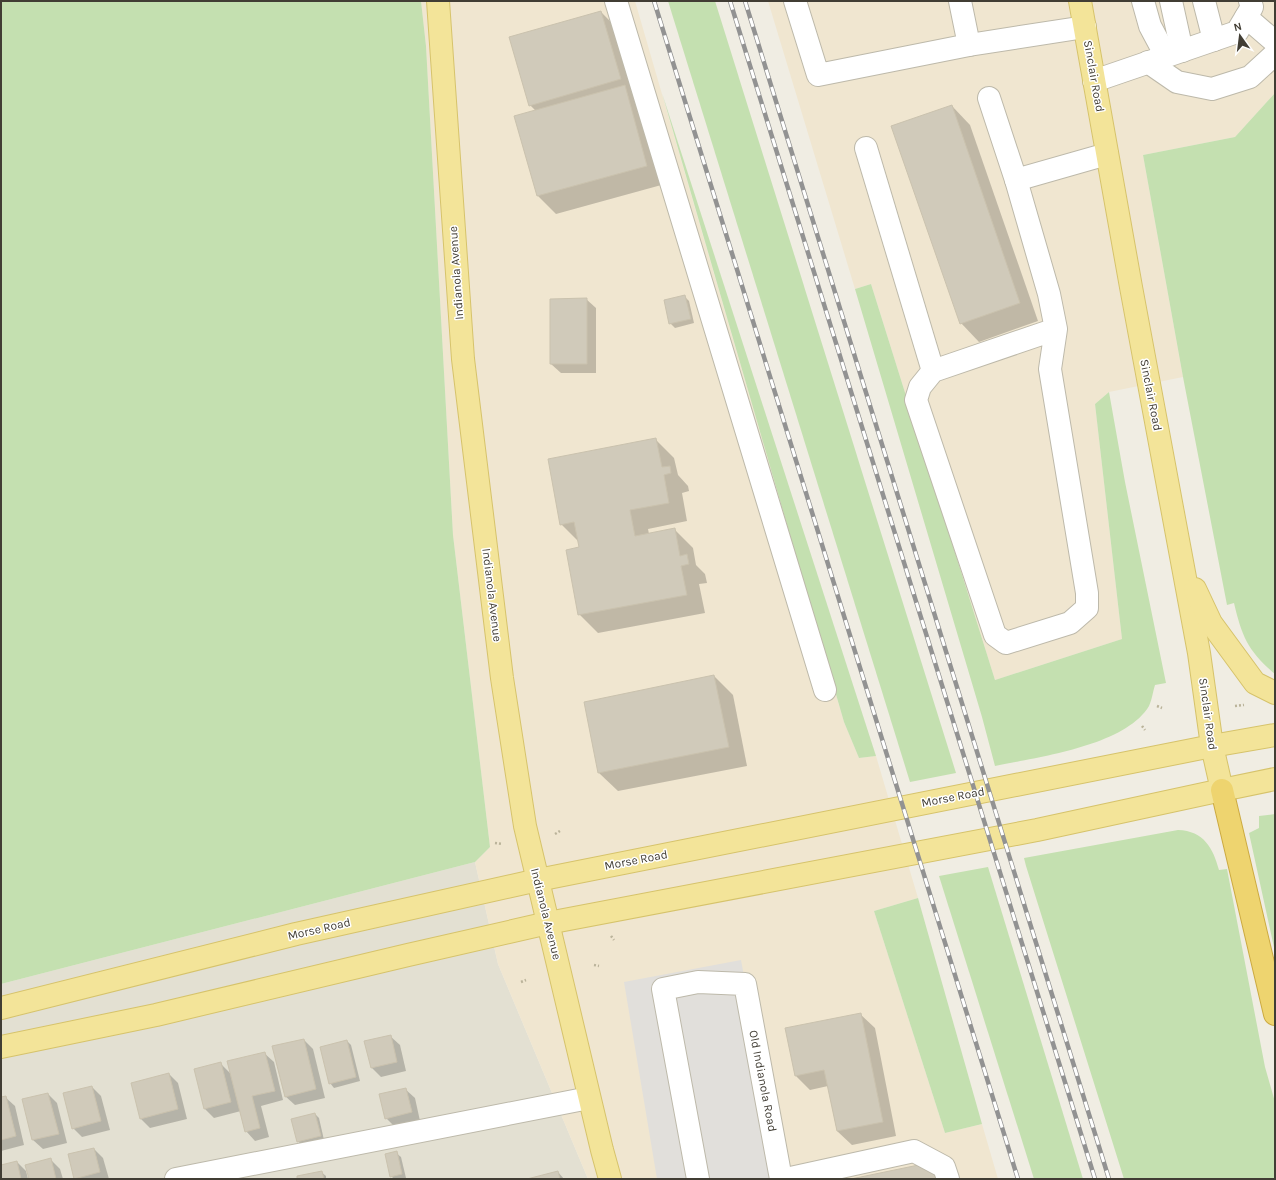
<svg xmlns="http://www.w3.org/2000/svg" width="1276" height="1180" viewBox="0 0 1276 1180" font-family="Karla,sans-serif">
<rect width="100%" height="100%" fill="#f0ede3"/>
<path fill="#e3e0d2" d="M475,862l23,102 90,215h-587v-195z"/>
<g fill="#f0e6d0">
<path d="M421,1h214l209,721 15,36 17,-2 42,142 -44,13 71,222 37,-9 16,55h-410l-90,-215 -23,-102 15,-15 -37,-312 -27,-489z"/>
<path d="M768,1h507v92l-40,44 -92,18 40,222 -74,15 -14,12 27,235 -127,41 -124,-396 -16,5z"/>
</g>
<g fill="#c4e0b0">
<path d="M1,1h420l5,45 27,489 37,312 -15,15 -474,122z"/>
<path d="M668,1h47l241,772 -46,9z"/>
<path d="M662,93l214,663 -17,2 -15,-36z"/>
<path d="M1275,93v581c-27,-23 -33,-37 -41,-71l-7,2 -44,-228 -40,-222 92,-18z"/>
<path d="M871,284l124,396 127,-41 -27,-235 14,-12 16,90 41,201 -11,2c-2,6 -3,15 -6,21 -24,40 -111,51 -154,60l-13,-49 -127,-428z"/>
<path d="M1275,814v138l-26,-119 10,-5v-12z"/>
<path d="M1178,830c26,1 35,18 41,40l8,-1 38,198 10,35v77h-151l-98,-313 -2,-8z"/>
<path d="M988,867l95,312h-49l-95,-303z"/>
<path d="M918,898l64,226 -37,9 -71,-222z"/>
</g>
<path fill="#e1dfdb" d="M741,960l41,219h-125l-33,-197z"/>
<g fill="#0003">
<path d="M601,12l14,14 19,67 -2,1 11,11 22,79 -109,30 -19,-19 -1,-84 -6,-6z"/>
<path d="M952,106l18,19 68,196 -59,21 -18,-19z"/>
<path d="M684,296l5,5 5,22 -19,5 -5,-5z"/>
<path d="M586,299l10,9v65h-35l-10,-9z"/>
<path d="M656,440l18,18 4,17 10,11 1,5 -7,2 5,28 -39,8 1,5 25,-5 19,19 3,17 9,9 2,9 -8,1 6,29 -107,20 -19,-19 1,-66 -1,-6 -18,-18z"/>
<path d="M714,676l19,19 14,71 -129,25 -19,-18z"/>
<path d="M860,1014l15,14 21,108 -44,9 -15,-14 -9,-45 -18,4 -14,-14z"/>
<path d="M390,1036l10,9 6,26 -25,6 -9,-9 -7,-26z"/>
<path d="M304,1040l9,9 12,49 -30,7 -10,-9z"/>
<path d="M347,1041l4,4 9,36 -26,7 -4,-5z"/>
<path d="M264,1053l10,9 9,38 -22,6 8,31 -14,4 -9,-10 -5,-20 -27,7 -9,-9 15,-46 11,11z"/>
<path d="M169,1074l9,9 9,36 -37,9 -9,-9z"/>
<path d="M92,1087l9,9 9,34 -28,7 -9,-9z"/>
<path d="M405,1089l10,9 5,23 -24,7 -10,-10z"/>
<path d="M48,1094l9,9 10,40 -24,6 -10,-9z"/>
<path d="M5,1097l10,9 9,39 -23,6v-53z"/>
<path d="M315,1114l4,4 5,22 -22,6 -4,-5z"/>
<path d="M94,1149l9,9 6,21h-33l-1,-1z"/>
<path d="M396,1153l5,4 5,21 -12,1 -3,-3z"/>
<path d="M51,1160l9,9 3,10h-33z"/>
<path d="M17,1162l9,9 2,8h-27v-13z"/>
<path d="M321,1172l5,4v3h-28z"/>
<path d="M558,1172l6,7h-33z"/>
</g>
<g fill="#d0caba" stroke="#cac2ae">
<path d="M601,11l20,68 -92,27 -20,-69z"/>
<path d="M625,85l22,81 -110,30 -23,-80z"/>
<path d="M952,105l68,198 -60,21 -69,-198z"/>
<path d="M685,295l6,24 -22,5 -5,-24z"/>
<path d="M587,298v66h-37v-65z"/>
<path d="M656,438l6,29 8,-1 1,7 -7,2 5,28 -39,7 5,26 40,-8 5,28 7,-2 2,10 -8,2 6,29 -109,20 -12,-65 13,-3 -5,-25 -14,3 -12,-66z"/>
<path d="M714,675l15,72 -131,26 -14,-71z"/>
<path d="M861,1013l22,109 -46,9 -13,-61 -29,6 -10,-48z"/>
<path d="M391,1035l6,27 -26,6 -7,-27z"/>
<path d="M304,1039l12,50 -31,8 -13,-51z"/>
<path d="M347,1040l9,37 -27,7 -9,-37z"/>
<path d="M265,1052l10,39 -23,5 8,32 -15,4 -18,-71z"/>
<path d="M221,1062l10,40 -27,7 -10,-40z"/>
<path d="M169,1073l9,36 -38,10 -9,-36z"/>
<path d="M92,1086l9,35 -29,8 -9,-36z"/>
<path d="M406,1088l6,24 -27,7 -6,-25z"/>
<path d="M48,1093l11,41 -27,6 -10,-41z"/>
<path d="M6,1096l10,40 -15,4v-43z"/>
<path d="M315,1113l6,23 -24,6 -6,-23z"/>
<path d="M94,1148l6,24 -26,7 -6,-25z"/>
<path d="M397,1151l5,23 -12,3 -5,-23z"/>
<path d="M51,1158l5,21h-27l-4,-14z"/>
<path d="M17,1161l4,18h-20v-14z"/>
<path d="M933,1162l3,17h-85z"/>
<path d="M322,1171l2,8h-27v-3z"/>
<path d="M558,1171l2,8h-33z"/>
</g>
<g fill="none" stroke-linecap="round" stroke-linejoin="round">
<g stroke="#bdb9aa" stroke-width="24">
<g id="minor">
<path d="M616,1l209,689"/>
<path d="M795,1l23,74 151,-30 -9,-44"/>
<path d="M1143,1l7,25 16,30"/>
<path d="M1171,1l11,50"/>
<path d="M1204,1l10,39"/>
<path d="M1246,17l29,25"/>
<path d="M969,45l116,-18"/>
<path d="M1148,62l29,20 35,7 38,-12 25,-23"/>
<path d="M1094,81l143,-49 15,-25 -2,-6"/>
<path d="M989,98l27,82"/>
<path d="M866,148l67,223"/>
<path d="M1056,329l-123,42 -13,16 -4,13 79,235 11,8 64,-20 17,-15v-15l-37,-224 6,-40 -7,-35 -33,-114 91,-26"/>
<path d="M176,1179l413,-81"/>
<path d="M698,1179l-35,-190 35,-7 47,2 36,195"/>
<path d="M786,1179l128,-28 30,16 4,12"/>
</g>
</g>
<g stroke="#d6c36b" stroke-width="24">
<g id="major">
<path d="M438,1l25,358 39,319 23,148 77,324 8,29"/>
<path d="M1080,1l51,286 68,366 13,93 10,44"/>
<path d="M1195,589l16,34 44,60 20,10"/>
<path d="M1,1008l295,-74 242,-54 674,-134 63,-11"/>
<path d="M1,1047l155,-32 252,-60 140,-32 489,-93 185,-40 53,-11"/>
</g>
</g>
<g stroke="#ccaa41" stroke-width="24">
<path id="highway" d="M1222,790l53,224"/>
</g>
<g stroke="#bab39a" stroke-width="2.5" stroke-dasharray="2 2" stroke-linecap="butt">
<path d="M1157,706l5,2"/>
<path d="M1235,706l9,-1"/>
<path d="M1142,726l3,4"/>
<path d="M555,834l5,-3"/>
<path d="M495,843l7,1"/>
<path d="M611,936l3,4"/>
<path d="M594,965l5,1"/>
<path d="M521,982l5,-2"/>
</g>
<use href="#minor" stroke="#fff" stroke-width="22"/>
<use href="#major" stroke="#f3e499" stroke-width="22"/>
<use href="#highway" stroke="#eed46f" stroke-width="22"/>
<g stroke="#929292" stroke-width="4.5">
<g id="rail">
<path d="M654,1l364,1178"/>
<path d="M730,1l365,1178"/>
<path d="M745,1l364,1178"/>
</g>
</g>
<use href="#rail" stroke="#fff" stroke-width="3" stroke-dasharray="9" stroke-linecap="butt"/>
</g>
<g text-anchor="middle" stroke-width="3" stroke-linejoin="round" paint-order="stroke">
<g font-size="12" fill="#413d34" stroke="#fff">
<text transform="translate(1094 76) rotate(80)" y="4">Sinclair Road</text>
<text transform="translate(456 273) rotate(-94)" y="4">Indianola Avenue</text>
<text transform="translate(1151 395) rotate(79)" y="4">Sinclair Road</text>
<text transform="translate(492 595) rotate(83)" y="4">Indianola Avenue</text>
<text transform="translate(1208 714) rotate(82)" y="4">Sinclair Road</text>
<text transform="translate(953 797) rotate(-11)" y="4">Morse Road</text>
<text transform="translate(636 860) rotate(-11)" y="4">Morse Road</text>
<text transform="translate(546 914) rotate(76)" y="4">Indianola Avenue</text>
<text transform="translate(319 929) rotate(-13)" y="4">Morse Road</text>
<text transform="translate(763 1081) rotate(79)" y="4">Old Indianola Road</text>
</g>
</g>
<rect width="1276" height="1180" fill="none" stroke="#413d34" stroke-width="4"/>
<g transform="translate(1240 36) rotate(346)" stroke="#ffffff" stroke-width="3" paint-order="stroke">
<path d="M0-3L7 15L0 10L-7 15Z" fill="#413d34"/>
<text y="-6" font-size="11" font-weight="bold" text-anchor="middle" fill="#413d34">N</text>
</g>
</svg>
